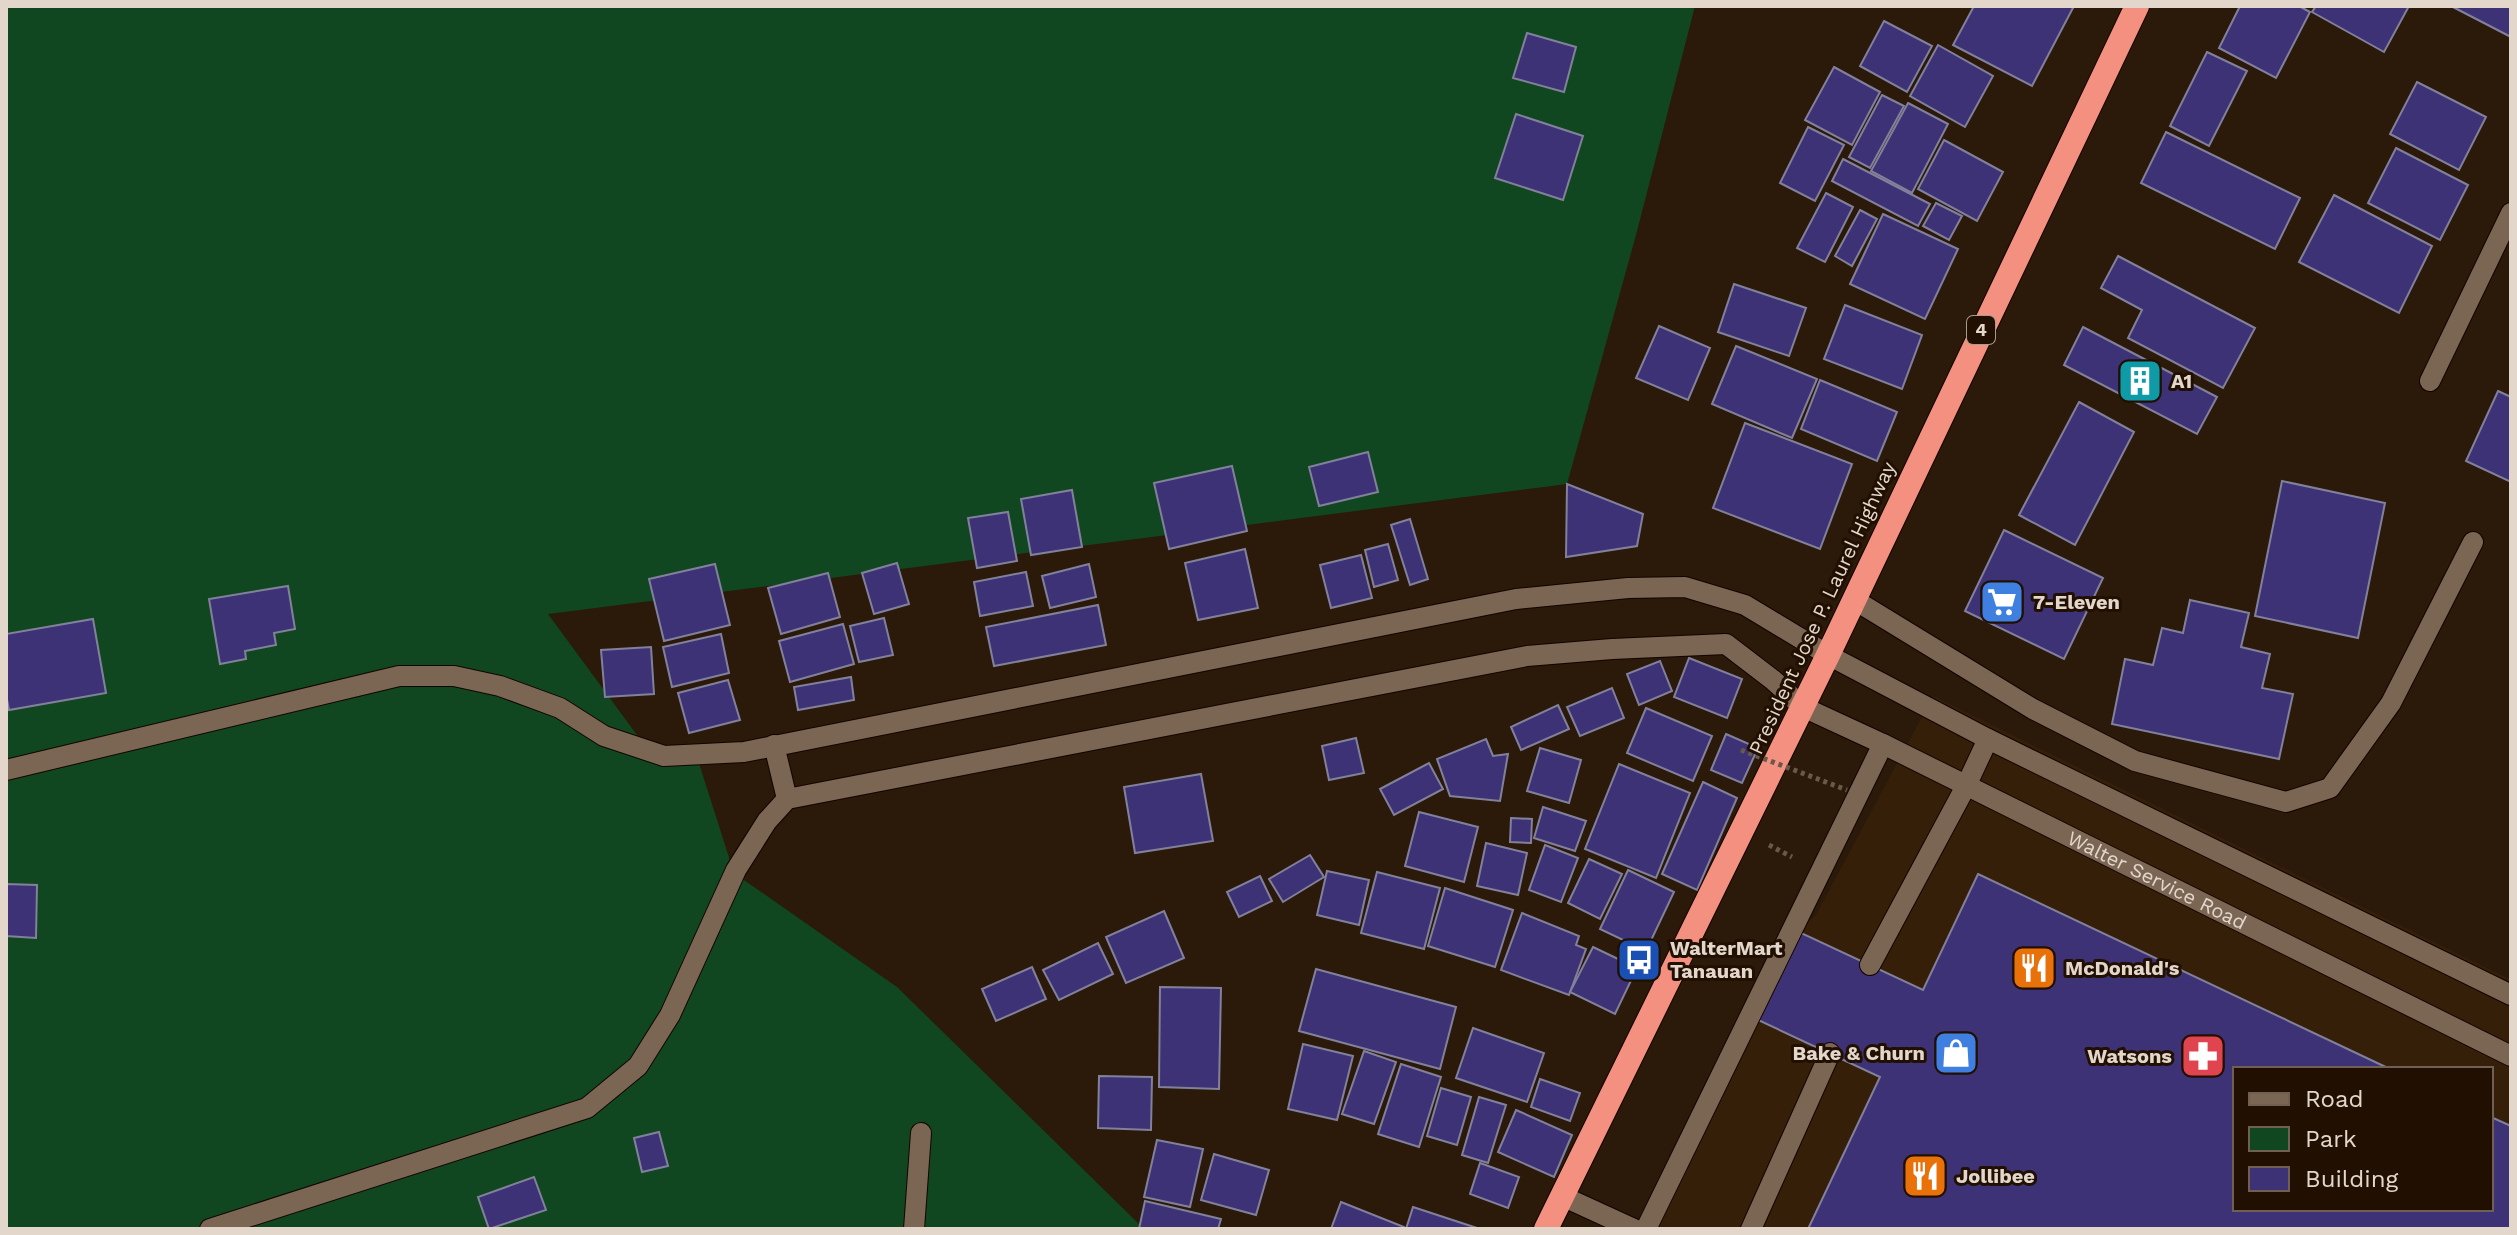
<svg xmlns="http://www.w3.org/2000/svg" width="2517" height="1235" viewBox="0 0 2517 1235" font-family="'Work Sans',sans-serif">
<rect width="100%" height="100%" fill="#2b1909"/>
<path fill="#361f09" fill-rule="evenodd" d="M1933,696l578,284v249h-859l145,-298 19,-16zM2235,1069h256v140h-256z"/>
<path fill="#114720" d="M6,6h1689l-59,229 -69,249 -1019,130 100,136 48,4 38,119 163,114 243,238 12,4h-1146z"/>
<g fill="#3d3275" stroke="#82819b" stroke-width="2">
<path d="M1974,6h100l-42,80 -79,-41z"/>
<path d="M2240,6h59l11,6 -34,66 -57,-30z"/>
<path d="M2316,6h93l-25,46 -72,-40z"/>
<path d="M2451,6h60v31z"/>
<path d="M1884,21l48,25 -25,46 -47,-26z"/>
<path d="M1527,33l49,14 -12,45 -51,-14z"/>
<path d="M1938,45l55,31 -28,51 -55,-31z"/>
<path d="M2207,52l40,19 -38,75 -39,-20z"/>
<path d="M1834,67l46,25 -28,53 -47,-25z"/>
<path d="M2417,82l69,35 -27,53 -69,-36z"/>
<path d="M1882,95l22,11 -34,62 -21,-11z"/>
<path d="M1908,103l40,21 -36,69 -41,-22z"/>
<path d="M1516,114l67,22 -20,64 -68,-22z"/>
<path d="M1808,127l36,18 -29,56 -35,-18z"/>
<path d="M2166,132l134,66 -25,51 -134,-66z"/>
<path d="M1944,140l59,32 -26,49 -59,-32z"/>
<path d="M2396,148l72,37 -28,55 -72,-37z"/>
<path d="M1843,159l87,45 -12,22 -86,-45z"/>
<path d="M1826,193l27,14 -28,55 -28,-14z"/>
<path d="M2334,195l98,51 -33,67 -100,-51z"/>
<path d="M1936,203l26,13 -13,24 -26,-14z"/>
<path d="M1860,210l17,9 -25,47 -17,-10z"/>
<path d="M1883,214l75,35 -33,70 -75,-35z"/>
<path d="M2118,256l137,72 -32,60 -95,-50 14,-28 -41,-22z"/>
<path d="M1734,284l72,24 -17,48 -71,-24z"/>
<path d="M1845,305l77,30 -20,54 -78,-30z"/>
<path d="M1659,326l51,22 -22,52 -52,-22z"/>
<path d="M2083,327l134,70 -20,37 -133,-69z"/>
<path d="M1736,346l81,33 -25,59 -80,-34z"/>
<path d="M1820,380l77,32 -20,49 -76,-32z"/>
<path d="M2498,391l13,6v85l-45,-21z"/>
<path d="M2079,402l55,30 -59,113 -56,-30z"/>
<path d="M1745,423l107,41 -32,85 -107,-41z"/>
<path d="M1368,452l10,40 -59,14 -10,-39z"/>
<path d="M1232,466l15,65 -78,18 -15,-66z"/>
<path d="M2282,481l103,22 -27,135 -103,-22z"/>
<path d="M1567,484l76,30 -6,32 -71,11z"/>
<path d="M1072,490l10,57 -51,8 -10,-56z"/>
<path d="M1008,512l9,49 -40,7 -9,-50z"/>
<path d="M1410,519l18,60 -18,6 -19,-60z"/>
<path d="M2004,530l99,48 -39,81 -99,-48z"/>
<path d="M1388,544l10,36 -24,7 -9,-37z"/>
<path d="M1245,549l13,59 -60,12 -13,-57z"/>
<path d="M1361,555l11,43 -41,10 -11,-43z"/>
<path d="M897,563l12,41 -35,10 -12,-41z"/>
<path d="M715,564l15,61 -66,16 -15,-62z"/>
<path d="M1089,564l7,33 -46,11 -8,-32z"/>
<path d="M1026,572l7,34 -53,10 -6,-34z"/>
<path d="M828,573l12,44 -59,17 -13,-46z"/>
<path d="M288,586l7,43 -21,4 2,12 -31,6 1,8 -26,5 -11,-65z"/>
<path d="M2190,600l59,13 -8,34 29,7 -8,34 31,6 -14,65 -167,-35 13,-65 28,6 9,-37 21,5z"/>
<path d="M1098,605l8,40 -112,21 -8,-39z"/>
<path d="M884,618l9,37 -34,7 -9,-36z"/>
<path d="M93,619l13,74 -97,17 -3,-16v-60z"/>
<path d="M843,624l11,40 -64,18 -11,-41z"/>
<path d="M721,634l8,39 -57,14 -9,-40z"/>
<path d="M651,647l3,47 -49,3 -4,-47z"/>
<path d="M1689,658l53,21 -15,39 -53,-21z"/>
<path d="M1660,661l12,30 -33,14 -12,-31z"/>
<path d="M851,677l3,23 -56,10 -4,-23z"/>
<path d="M728,680l12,40 -51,13 -11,-40z"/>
<path d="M1612,688l12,30 -44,18 -13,-29z"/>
<path d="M1558,705l11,24 -48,21 -10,-23z"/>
<path d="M1646,708l66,28 -19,45 -66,-28z"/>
<path d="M1726,734l32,14 -16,35 -31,-13z"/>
<path d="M1356,738l8,35 -35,7 -7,-34z"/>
<path d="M1486,739l7,17 15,-2 -8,47 -50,-5 -13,-37z"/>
<path d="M1540,748l41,12 -12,43 -42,-12z"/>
<path d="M1429,763l14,26 -49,26 -14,-26z"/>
<path d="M1619,764l71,29 -34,85 -71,-29z"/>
<path d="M1201,774l12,67 -78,12 -11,-66z"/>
<path d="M1703,782l34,16 -40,92 -35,-16z"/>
<path d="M1543,807l43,14 -11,30 -41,-13z"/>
<path d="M1419,812l59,15 -14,55 -59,-16z"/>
<path d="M1511,818l21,1 -1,24 -21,-1z"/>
<path d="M1486,843l41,10 -9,42 -41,-9z"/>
<path d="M1545,845l33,13 -17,44 -32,-12z"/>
<path d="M1310,855l14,22 -41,25 -14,-23z"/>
<path d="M1589,859l33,15 -22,45 -32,-16z"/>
<path d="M1628,870l46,22 -28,59 -46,-22z"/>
<path d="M1327,871l42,9 -10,45 -42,-10z"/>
<path d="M1377,872l63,16 -16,61 -63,-16z"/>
<path d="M1978,874l412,195h-155v140h256v-92l20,9v103h-703l72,-152 -124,-58 41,-88 126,59z"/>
<path d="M1260,876l12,25 -33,16 -12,-25z"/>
<path d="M6,884l31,1 -1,53 -30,-2z"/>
<path d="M1445,888l68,22 -18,57 -67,-21z"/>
<path d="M1164,911l20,47 -58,25 -20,-46z"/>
<path d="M1522,913l57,23 -3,9 10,4 -17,46 -68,-25z"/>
<path d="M1098,943l15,31 -54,26 -16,-30z"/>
<path d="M1593,947l44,21 -22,46 -45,-22z"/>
<path d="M1032,967l14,32 -50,22 -14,-32z"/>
<path d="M1316,969l140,38 -16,62 -141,-38z"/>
<path d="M1160,987l61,1 -2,101 -60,-2z"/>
<path d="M1473,1028l71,25 -17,49 -71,-24z"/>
<path d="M1303,1044l50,12 -16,64 -49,-11z"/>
<path d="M1364,1051l32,11 -22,62 -32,-10z"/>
<path d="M1401,1064l40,13 -22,70 -41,-13z"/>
<path d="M1099,1076l53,1 -1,53 -53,-2z"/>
<path d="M1540,1079l40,14 -10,28 -39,-14z"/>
<path d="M1441,1088l30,9 -14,48 -30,-9z"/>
<path d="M1479,1097l27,8 -18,58 -26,-8z"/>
<path d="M1516,1110l56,25 -18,42 -56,-25z"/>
<path d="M659,1132l9,34 -26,6 -8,-34z"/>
<path d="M1157,1140l46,9 -13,58 -46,-10z"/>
<path d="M1214,1154l55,16 -13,45 -55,-15z"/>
<path d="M1480,1163l39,14 -11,31 -38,-14z"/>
<path d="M534,1177l12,33 -57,19 -11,-32z"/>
<path d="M1145,1201l76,18 -3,10h-79z"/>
<path d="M1341,1202l63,25 -1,2h-72z"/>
<path d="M1413,1207l67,22h-74z"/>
</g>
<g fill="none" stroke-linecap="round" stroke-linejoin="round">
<g stroke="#130400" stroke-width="22">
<g id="lane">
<path d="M1870,965l96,-179 22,-47"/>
<path d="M1562,1196l72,33"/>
<path d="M1646,1229l237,-485"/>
<path d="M1751,1229l79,-176"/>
</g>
</g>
<g stroke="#130400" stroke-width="22">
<g id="street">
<path d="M2430,381l81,-168"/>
<path d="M1853,599l180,110 102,52 151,41 44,-14 61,-85 82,-161"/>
<path d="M774,745l13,54"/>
<path d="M6,770l393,-94h55l46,10 60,22 44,28 60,20 80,-4 772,-153 112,-11 57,-1 60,18 83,50 160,84 523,256"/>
<path id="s1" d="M210,1229l377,-121 51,-42 32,-51 66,-145 31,-49 20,-22 740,-143 85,-7 114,-5 47,36 30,27 80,37 628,312"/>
<path d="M914,1229l7,-96"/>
</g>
</g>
<g stroke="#130400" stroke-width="26">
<path id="highway" d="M1546,1229l282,-574 309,-649"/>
</g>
<path stroke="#69594b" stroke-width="5" stroke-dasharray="4 4" stroke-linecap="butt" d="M1769,845l23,12"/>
<use href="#lane" stroke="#7b6553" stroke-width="20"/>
<use href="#street" stroke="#7b6553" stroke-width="20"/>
<use href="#highway" stroke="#f3907f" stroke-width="24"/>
<path stroke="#69594b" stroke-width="5" stroke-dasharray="4 4" stroke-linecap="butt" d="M1741,750l106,40"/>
</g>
<defs>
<g id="building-square" transform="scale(2.3)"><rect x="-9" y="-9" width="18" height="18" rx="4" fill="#0f9aa8" stroke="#211002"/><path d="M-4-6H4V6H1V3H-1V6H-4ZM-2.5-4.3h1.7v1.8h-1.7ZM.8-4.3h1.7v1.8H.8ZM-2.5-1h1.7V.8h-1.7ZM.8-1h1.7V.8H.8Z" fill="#fff"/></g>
<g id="supermarket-square" transform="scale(2.3)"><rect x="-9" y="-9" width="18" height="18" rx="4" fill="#3f7fe0" stroke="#211002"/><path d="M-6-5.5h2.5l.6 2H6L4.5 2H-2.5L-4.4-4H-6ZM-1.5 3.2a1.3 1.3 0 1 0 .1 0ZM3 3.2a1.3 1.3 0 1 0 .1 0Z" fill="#fff"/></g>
<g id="bus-square" transform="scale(2.3)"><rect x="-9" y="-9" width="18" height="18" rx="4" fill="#1a4fb4" stroke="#211002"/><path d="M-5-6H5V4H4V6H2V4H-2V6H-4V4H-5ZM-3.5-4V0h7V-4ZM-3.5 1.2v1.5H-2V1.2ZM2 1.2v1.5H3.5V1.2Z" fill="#fff"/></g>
<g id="restaurant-square" transform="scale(2.3)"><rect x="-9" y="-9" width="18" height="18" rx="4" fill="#e8710a" stroke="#211002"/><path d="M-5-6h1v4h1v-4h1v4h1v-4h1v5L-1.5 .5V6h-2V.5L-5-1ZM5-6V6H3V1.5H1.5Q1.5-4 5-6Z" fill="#fff"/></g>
<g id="shop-square" transform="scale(2.3)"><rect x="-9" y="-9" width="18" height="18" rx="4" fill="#3f7fe0" stroke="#211002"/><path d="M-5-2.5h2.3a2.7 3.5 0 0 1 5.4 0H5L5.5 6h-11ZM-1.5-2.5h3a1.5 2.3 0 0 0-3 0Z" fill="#fff"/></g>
<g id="pharmacy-square" transform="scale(2.3)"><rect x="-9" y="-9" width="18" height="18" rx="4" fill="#e0444e" stroke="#211002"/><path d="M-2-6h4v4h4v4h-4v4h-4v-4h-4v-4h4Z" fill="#fff"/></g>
</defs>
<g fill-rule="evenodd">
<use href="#building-square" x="2140" y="381"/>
<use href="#supermarket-square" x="2002" y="602"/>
<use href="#bus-square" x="1639" y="960"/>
<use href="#restaurant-square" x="2034" y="968"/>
<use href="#shop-square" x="1956" y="1053"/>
<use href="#pharmacy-square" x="2203" y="1056"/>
<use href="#restaurant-square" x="1925" y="1176"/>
</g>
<g text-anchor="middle" stroke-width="6" stroke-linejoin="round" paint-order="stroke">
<rect fill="#211002" stroke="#a99b8f" stroke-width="2" x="1967" y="316" width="28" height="28" rx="6"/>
<g font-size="18" font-weight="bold" fill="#e3d7cc">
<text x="1981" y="336">4</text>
</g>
<g font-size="20" font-weight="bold" fill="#e3d7cc" stroke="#211002" text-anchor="start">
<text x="2171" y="388">A1</text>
<text x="2033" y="609">7-Eleven</text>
<text x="1670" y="955">WalterMart<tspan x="1670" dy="23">Tanauan</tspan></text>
<text x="2065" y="975">McDonald's</text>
<text x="1925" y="1060" text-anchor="end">Bake &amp; Churn</text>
<text x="2172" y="1063" text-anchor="end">Watsons</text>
<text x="1956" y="1183">Jollibee</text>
</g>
<g font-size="20" fill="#e3d7cc" stroke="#211002">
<text transform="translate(1822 608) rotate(-65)" y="7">President Jose P. Laurel Highway</text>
<text dy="7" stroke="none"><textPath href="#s1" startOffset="2216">Walter Service Road</textPath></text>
</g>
</g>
<rect width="2517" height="1235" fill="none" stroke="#e3d7cc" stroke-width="16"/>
<rect x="2233" y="1067" width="260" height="144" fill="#211002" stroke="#6f6053" stroke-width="2"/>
<rect x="2249" y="1093" width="40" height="12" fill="#7b6553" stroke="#6f6053" stroke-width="2"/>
<text x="2305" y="1107" font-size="24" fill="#e3d7cc">Road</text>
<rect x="2249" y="1127" width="40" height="24" fill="#114720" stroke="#6f6053" stroke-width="2"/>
<text x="2305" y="1147" font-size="24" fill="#e3d7cc">Park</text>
<rect x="2249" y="1167" width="40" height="24" fill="#3d3275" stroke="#6f6053" stroke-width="2"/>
<text x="2305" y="1187" font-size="24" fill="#e3d7cc">Building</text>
</svg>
